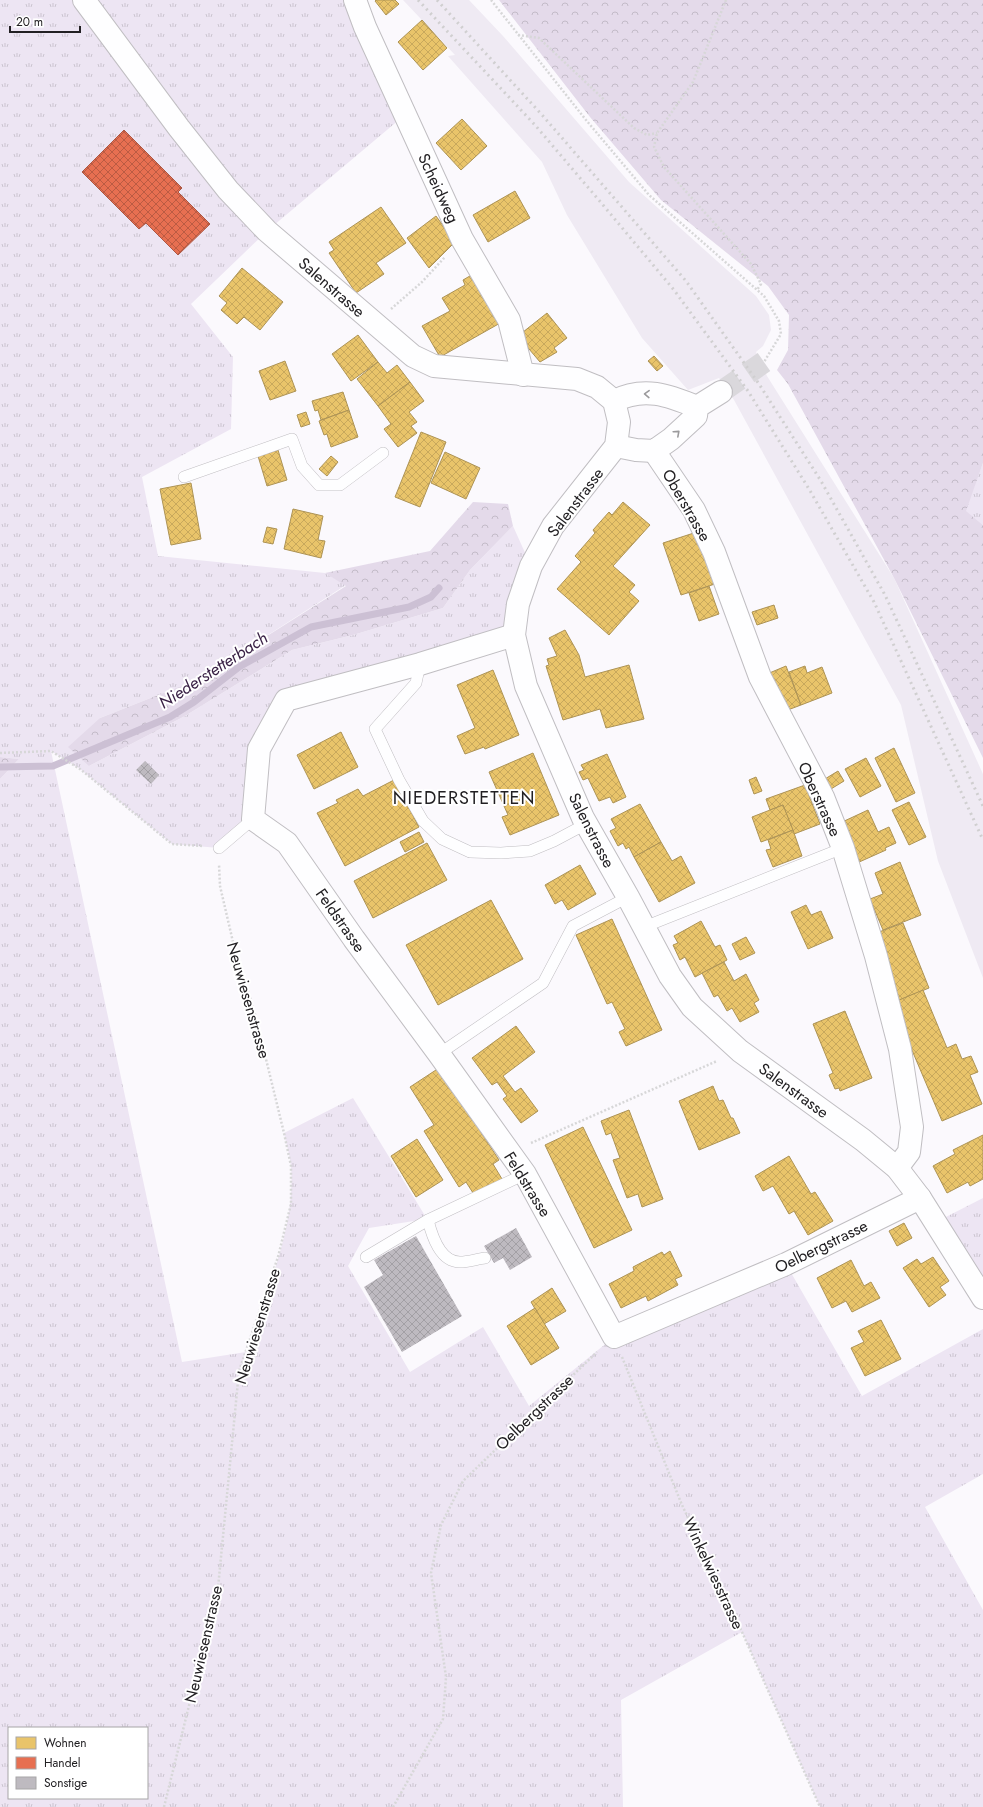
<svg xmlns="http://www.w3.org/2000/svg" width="983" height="1807" viewBox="0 0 983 1807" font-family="Jost,sans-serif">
<defs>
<pattern id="grass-tufts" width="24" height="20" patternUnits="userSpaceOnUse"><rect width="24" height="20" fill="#ede5f3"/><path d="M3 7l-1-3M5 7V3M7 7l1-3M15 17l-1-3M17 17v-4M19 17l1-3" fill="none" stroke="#cbc4d0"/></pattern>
<pattern id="forest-crowns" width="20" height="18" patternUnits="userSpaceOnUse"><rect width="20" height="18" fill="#e4daea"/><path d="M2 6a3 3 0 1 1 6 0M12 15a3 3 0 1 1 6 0" fill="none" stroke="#c3bbc8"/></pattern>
<pattern id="homes-cross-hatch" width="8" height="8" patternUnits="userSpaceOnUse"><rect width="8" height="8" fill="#e9c46a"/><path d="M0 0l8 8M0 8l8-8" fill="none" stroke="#c8a85c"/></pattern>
<pattern id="shops-cross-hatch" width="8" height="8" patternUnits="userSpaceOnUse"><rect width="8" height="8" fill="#e76f51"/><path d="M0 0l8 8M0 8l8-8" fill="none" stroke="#bb5b43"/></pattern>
<pattern id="building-cross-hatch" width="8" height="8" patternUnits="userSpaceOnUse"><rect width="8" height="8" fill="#bebac0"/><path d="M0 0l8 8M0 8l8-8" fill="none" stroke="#a3a0a5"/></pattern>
</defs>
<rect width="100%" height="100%" fill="#fbf9fd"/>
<path fill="#efeaf3" d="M403,0h66l34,36 126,146 127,114 13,19 2,15 -8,16 -7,6 11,24 127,202 89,196v204l-45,-117 -37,-156 -167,-305 -15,-22 -31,12 -46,-52 -75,-123 -25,-53 -94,-106 7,-1z"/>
<g fill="url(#grass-tufts)" fill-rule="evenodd">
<path d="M0,0h349l51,119 -133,112 -76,73 42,53 -2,72 -89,48 16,79 167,17 21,12 -145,93 -101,40 -11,48 96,-50 107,-66 61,-15 90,-27 27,-38 43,-44 18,40 -17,69 -228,65 -27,49 -6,70 -34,29 -47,-4 -92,-75 -29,-18 131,611 64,-10c19,-57 50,-124 45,-186 -1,-11 -5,-22 -7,-33l69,-35 74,121 -58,9 -21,38 62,106 73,-45 46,79 85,-69 172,-73 76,132 121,-67v145l-58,33 58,103v197h-163l-78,-175 -121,68 2,107h-623v-1028l19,-20 -19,-2zM9,1728h138v70h-138z"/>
<path d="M983,463v62l-18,-14z"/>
<path d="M983,1198v97l-43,-75z"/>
</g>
<g fill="url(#forest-crowns)">
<path d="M499,0h484v463l-17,48 17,14v233l-89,-180 -106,-194 -11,-14 11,-20 1,-35 -21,-29 -107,-86 -71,-83z"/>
<path d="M473,502l35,2 5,22 -43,44 -27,38 -90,27 -61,15 -107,66 -96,50 -21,-19 32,-29 101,-40 145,-92 -21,-13 105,-22z"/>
<path d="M0,757l19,2 -19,20z"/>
</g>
<g fill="url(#homes-cross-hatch)" stroke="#ad9355">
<path d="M376,0h19l4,4 -13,11 -11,-14z"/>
<path d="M422,20l25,28 -24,22 -25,-28z"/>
<path d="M462,119l25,27 -26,24 -25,-27z"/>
<path d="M515,191l15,27 -42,24 -15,-27z"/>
<path d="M381,207l25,36 -30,20 8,11 -28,19 -27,-40 5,-3 -5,-8z"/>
<path d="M436,216l19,26 -26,26 -22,-30z"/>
<path d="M242,268l41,34 -23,28 -16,-13 -7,7 -16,-14 6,-7 -8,-7z"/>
<path d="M475,273l27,49 -62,35 -18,-31 28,-15 -8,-13 23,-13 -2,-5z"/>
<path d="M547,313l20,25 -13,10 3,4 -17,10 -22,-26z"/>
<path d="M358,335l20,27 -27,19 -19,-27z"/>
<path d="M654,356l9,10 -6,5 -9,-10z"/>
<path d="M285,361l11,30 -26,9 -11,-29z"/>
<path d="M378,362l9,11 10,-8 13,17 -32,24 -21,-27z"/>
<path d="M410,382l14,19 -15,11 8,10 -6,4 6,7 -19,14 -14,-18 7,-5 -13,-18z"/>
<path d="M343,392l6,18 -28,10 -3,-10 -3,1 -3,-10z"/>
<path d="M349,410l9,27 -27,10 -4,-13 -3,1 -5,-14z"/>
<path d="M306,412l4,12 -9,3 -4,-12z"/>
<path d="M421,432l25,10 -26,65 -25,-10z"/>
<path d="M278,450l9,30 -20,6 -9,-30z"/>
<path d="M445,452l35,16 -14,31 -35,-16z"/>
<path d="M331,456l7,6 -11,14 -8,-7z"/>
<path d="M191,483l10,56 -30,6 -11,-56z"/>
<path d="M623,502l27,23 -37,41 22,19 -6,7 10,9 -30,34 -52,-46 24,-27 -6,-6 20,-23 -2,-3 16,-18 3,3z"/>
<path d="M293,509l30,7 -5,24 7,1 -4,17 -37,-9z"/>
<path d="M267,527l10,2 -4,15 -10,-2z"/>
<path d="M700,531l18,52 -37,12 -18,-52z"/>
<path d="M709,586l10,28 -20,7 -10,-28z"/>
<path d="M774,605l4,13 -21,7 -5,-13z"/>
<path d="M565,630l14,25 6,22 44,-12 15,54 -38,9 -6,-19 -37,11 -17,-54 3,-1 -2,-6 10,-3 -8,-18z"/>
<path d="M786,666l15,39 -16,6 -18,-37z"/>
<path d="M805,666l2,7 15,-6 10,26 -31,12 -12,-33z"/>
<path d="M493,670l26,65 -34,14 -1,-2 -19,7 -8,-18 18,-8 -18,-43z"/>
<path d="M341,732l17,35 -44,22 -17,-34z"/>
<path d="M894,748l21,45 -19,9 -21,-44z"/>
<path d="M533,753l26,62 -49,20 -8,-18 6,-2 -19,-43z"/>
<path d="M607,754l19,43 -13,6 -3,-6 -11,4 -11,-23 -5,2 -4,-8 5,-2 -3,-5z"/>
<path d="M866,758l15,28 -21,11 -15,-28z"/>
<path d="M838,771l6,10 -18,11 -6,-10z"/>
<path d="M756,777l6,14 -8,3 -5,-14z"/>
<path d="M394,780l25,47 -74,39 -28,-53 21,-10 -2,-3 22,-11 5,7z"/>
<path d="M805,785l15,39 -26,10 -11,-29 -13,5 -4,-11z"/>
<path d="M909,802l17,35 -17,8 -17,-35z"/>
<path d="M640,804l21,38 -27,15 -5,-10 -3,2 -3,-6 -5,3 -8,-15 6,-3 -5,-9z"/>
<path d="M783,805l10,25 -32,12 -9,-25z"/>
<path d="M868,810l10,22 11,-5 7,16 -11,5 1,2 -29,13 -17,-40z"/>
<path d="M793,830l9,26 -29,11 -7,-17 5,-1 -3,-9z"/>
<path d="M419,832l5,10 -19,10 -5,-10z"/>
<path d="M661,842l11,19 9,-5 14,27 -36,19 -25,-45z"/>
<path d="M427,843l20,37 -74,38 -19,-37z"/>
<path d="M900,862l21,53 -38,15 -13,-31 13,-5 -8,-21z"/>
<path d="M580,865l16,29 -28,16 -6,-10 -7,4 -10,-19z"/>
<path d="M491,900l32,59 -85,46 -32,-60z"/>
<path d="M806,905l5,10 10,-4 12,27 -25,11 -17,-37z"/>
<path d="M612,919l50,111 -36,16 -7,-14 6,-3 -13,-27 -5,2 -31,-69z"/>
<path d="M701,921l14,26 5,-2 7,15 -32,17 -10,-20 -5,3 -7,-15 5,-2 -4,-7z"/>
<path d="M903,923l26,65 -32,13 -26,-66z"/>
<path d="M746,937l9,16 -15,7 -8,-16z"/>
<path d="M724,962l10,19 12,-7 13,26 -5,3 5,9 -19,10 -8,-14 -5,3 -9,-16 -4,2 -12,-24z"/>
<path d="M923,990l24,58 9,-4 6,15 9,-3 7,16 -8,3 12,29 -40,17 -50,-118z"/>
<path d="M845,1011l27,67 -32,13 -1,-3 -4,1 -6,-14 4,-2 -20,-49z"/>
<path d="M516,1026l19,26 -32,24 12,16 6,-4 17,23 -17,12 -18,-24 4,-3 -10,-14 -5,3 -20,-27z"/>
<path d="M439,1068l60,92 -6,4 9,15 -27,17 -9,-14 -7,5 -35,-56 10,-6 -24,-38z"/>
<path d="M713,1086l6,15 4,-1 8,18h2l7,15 -41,17 -20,-49z"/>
<path d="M629,1110l34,89 -21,8 -4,-13 -11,4 -14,-38 7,-2 -9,-25 -5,2 -5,-14z"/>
<path d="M583,1127l49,103 -38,18 -49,-103z"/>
<path d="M983,1135v44l-13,7 -2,-4 -21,11 -14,-27 22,-12 -2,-4z"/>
<path d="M417,1139l26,41 -27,17 -25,-41z"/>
<path d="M789,1156l22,38 4,-2 18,29 -25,14 -14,-24 -5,3 -16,-28 -10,5 -8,-15z"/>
<path d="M904,1223l8,15 -15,8 -8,-15z"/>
<path d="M670,1251l12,25 -7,3 3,6 -30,16 -2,-5 -25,12 -12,-24 25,-13 -1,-4 29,-15 2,3z"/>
<path d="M933,1257l16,24 -9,6 6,8 -17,12 -26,-39 14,-9 4,5z"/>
<path d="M851,1260l13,26 7,-4 9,16 -28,14 -6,-11 -14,7 -15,-30z"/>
<path d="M552,1288l14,23 -22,13 -13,-22z"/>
<path d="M535,1308l24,40 -28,17 -24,-39z"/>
<path d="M881,1320l20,39 -36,17 -14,-28 13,-6 -6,-11z"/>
</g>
<path fill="url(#shops-cross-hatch)" stroke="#ac5743" d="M124,130l58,58 -4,4 32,32 -32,31 -32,-32 -7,6 -57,-57z"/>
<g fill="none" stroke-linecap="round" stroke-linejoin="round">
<path stroke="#ccc0d4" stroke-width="7" d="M0,767l53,-1 117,-49 24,-15 45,-35 72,-40 98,-20 22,-10 8,-9"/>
</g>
<g fill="url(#building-cross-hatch)">
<path d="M145,761l14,14 -8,9 -15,-14z"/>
<path d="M516,1228l16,29 -22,13 -7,-12 -9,5 -10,-17z"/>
<path d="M416,1236l46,80 -60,36 -38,-65 19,-12 -9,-15z"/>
</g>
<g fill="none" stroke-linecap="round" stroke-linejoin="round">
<path stroke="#dad8dc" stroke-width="22" stroke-dasharray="22 11" stroke-linecap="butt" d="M721,392l43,-30"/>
<g stroke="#c0bec2" stroke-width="12">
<g id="service">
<path d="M184,477l108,-38 10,27 17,19h21l43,-32"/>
<path d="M420,664l-4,19 -41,46 24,51 24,41 19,18 28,13 31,1 29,-2 24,-10 32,-17"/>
<path d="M219,848l34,-29"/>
<path d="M644,927l199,-79"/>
<path d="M439,1054l104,-71 30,-57 55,-29"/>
<path d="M428,1220c4,16 12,42 32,42 8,0 17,-3 25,-4"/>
<path d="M366,1257l62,-37 97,-46"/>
</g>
</g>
<g stroke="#c0bec2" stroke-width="24">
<g id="minor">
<path d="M355,0l10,27 97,212 47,81 14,55"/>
<path d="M614,401c30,-15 54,-6 83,6"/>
<path d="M616,446l20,4 18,1 17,-12 25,-23 1,-9 24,-15"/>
<path d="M654,451l40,59 20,42 46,125 63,120 20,51 33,108 24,93 12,78 -3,25 -12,16"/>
<path d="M514,635l-94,29 -134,36 -27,49 -6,70 34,24 67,96 85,115 86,120 89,163 172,-73 134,-66"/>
</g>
</g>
<g stroke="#c0bec2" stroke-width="24">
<path id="tertiary" d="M84,0l95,128 49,62 39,41 146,125 21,10 143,13 20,8 17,14 5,21 -3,24 -63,80 -22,40 -13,38 -4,31 12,51 57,132 45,79 42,79 22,31 48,44 123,89 34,28 23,30 63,100"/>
</g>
<g stroke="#d7d7d8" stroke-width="2.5" stroke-dasharray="2 2" stroke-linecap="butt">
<path d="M491,0l95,120 63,75 115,101 15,25 2,13 -17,28"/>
<path d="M726,0l-33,82 -36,51 -3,14 10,20 87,97 10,20 -4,6"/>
<path d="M518,35l21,3 95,90 13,7 10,-2"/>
<path d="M391,309l31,-27 23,-25"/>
<path d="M0,753l51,-2 29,18 92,75 30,2"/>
<path d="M531,1143l186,-82"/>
<path d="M622,1357l60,148 60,127 78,175"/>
<path d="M164,1807l54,-219 21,-217 39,-114 13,-53v-38l-7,-33 -29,-119 -22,-72 -13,-56 -1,-22"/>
<path d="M393,1807l50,-88 3,-42 -15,-104 10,-48 22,-44 134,-129"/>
</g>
<use href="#service" stroke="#fefeff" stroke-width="11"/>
<use href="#minor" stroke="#fefeff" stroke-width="22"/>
<use href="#tertiary" stroke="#fefeff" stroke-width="22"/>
<g stroke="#d0cfd0" stroke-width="3" stroke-dasharray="2 4" stroke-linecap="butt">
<path d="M418,0l117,125 68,80 71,85 74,101 61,98 65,113 109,238"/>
<path d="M437,0l106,116 143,165 73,103 62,97 64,114 98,211"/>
</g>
</g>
<defs><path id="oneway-chevron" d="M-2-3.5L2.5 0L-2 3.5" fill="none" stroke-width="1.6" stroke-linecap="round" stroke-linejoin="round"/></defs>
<g stroke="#9b9a9c">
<use href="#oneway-chevron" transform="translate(647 394) rotate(-178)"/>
<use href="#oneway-chevron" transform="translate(677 433) rotate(-42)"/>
</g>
<g text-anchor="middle" stroke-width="4" stroke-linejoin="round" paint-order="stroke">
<g font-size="16" fill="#222023" stroke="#fff">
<text transform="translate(439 188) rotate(65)" y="6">Scheidweg</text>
<text transform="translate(332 287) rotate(41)" y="6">Salenstrasse</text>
<text transform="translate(575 502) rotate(-53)" y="6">Salenstrasse</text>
<text transform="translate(687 505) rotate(60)" y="6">Oberstrasse</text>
<text transform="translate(820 799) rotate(65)" y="6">Oberstrasse</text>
<text transform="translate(592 830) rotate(63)" y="6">Salenstrasse</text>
<text transform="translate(341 920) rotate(55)" y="6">Feldstrasse</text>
<text transform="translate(249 1000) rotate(74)" y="6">Neuwiesenstrasse</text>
<text transform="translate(794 1090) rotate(36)" y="6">Salenstrasse</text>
<text transform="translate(528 1184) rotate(58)" y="6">Feldstrasse</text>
<text transform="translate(821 1246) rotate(-26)" y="6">Oelbergstrasse</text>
<text transform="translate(257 1326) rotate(-73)" y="6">Neuwiesenstrasse</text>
<text transform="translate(534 1412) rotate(-44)" y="6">Oelbergstrasse</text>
<text transform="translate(714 1573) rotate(65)" y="6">Winkelwiesstrasse</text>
<text transform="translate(203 1644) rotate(-77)" y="6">Neuwiesenstrasse</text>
</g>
<g font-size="17" font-style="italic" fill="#381f44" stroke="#fff">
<text transform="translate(213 670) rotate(-33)" y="6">Niederstetterbach</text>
</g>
<g font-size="18" letter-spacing="1" fill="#222023" stroke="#fff">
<text x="464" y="804">NIEDERSTETTEN</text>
</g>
</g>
<rect x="8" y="1727" width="140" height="72" fill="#ffffff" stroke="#a7a6a7"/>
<rect x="16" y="1737" width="20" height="12" fill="#e9c46a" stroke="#a7a6a7"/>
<text x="44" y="1747" font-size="12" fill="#222023">Wohnen</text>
<rect x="16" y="1757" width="20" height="12" fill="#e76f51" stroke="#a7a6a7"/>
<text x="44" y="1767" font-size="12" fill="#222023">Handel</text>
<rect x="16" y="1777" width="20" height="12" fill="#bebac0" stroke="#a7a6a7"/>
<text x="44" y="1787" font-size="12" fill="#222023">Sonstige</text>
<path d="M10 26v6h70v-6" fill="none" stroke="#222023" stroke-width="2"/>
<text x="16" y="26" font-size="12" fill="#222023" stroke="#ffffff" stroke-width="3" paint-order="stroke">20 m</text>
</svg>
